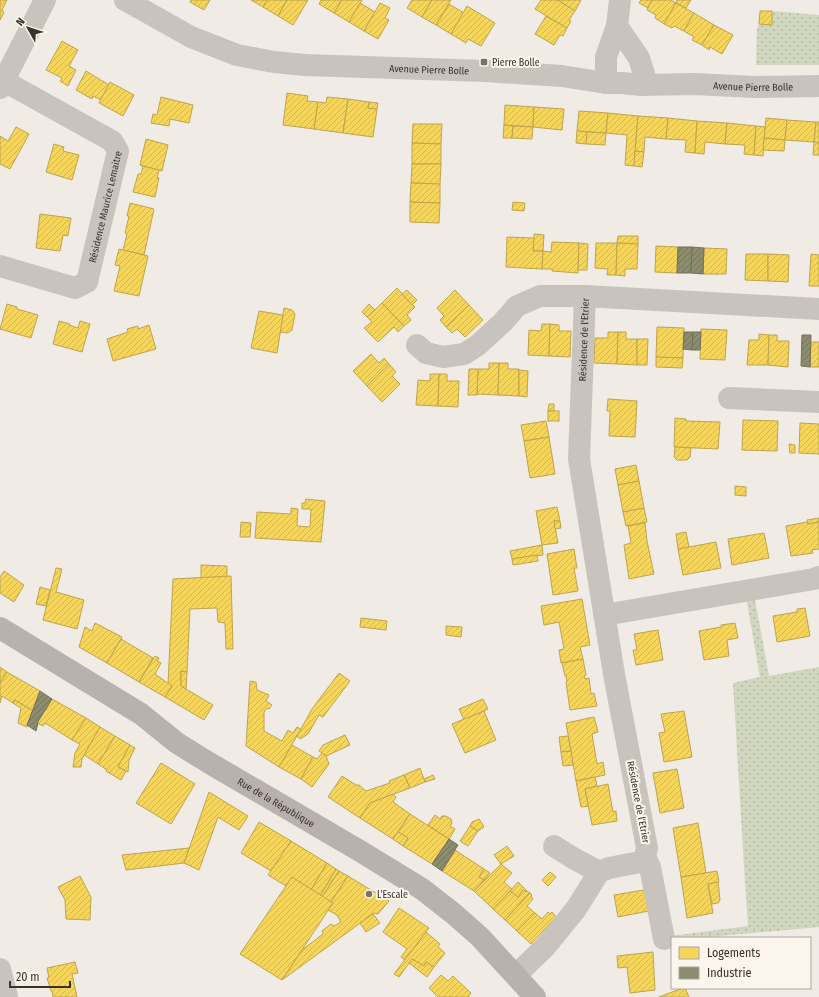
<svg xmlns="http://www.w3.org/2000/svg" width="819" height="997" viewBox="0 0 819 997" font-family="'Fira Sans Condensed',sans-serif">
<defs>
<pattern id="grass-dots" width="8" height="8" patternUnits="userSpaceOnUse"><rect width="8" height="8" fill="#d1d6bf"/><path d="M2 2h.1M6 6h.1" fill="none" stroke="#b4b8a4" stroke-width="1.8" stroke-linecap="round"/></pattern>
<pattern id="homes-hatch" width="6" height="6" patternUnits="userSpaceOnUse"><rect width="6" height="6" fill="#f6d55c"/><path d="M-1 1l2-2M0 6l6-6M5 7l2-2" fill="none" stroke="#d4b750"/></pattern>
<pattern id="industry-hatch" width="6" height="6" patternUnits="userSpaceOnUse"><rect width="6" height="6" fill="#8c8c6e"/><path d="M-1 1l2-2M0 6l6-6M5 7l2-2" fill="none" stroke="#74735b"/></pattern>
</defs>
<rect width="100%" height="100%" fill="#f0ebe5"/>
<g fill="url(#grass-dots)">
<path d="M772,11l47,4v50h-63l1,-36 2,-5 13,1z"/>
<path d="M753,589l16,87 50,-9v260l-122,11h-25l-2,-2 78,-10 -4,-60 -11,-183 27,-6 -15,-86z"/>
</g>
<g fill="url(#homes-hatch)" stroke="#bea44d">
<path d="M0,0h7l-5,10 2,2 -4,8z"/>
<path d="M191,0h19l-6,10 -14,-8z"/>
<path d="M251,0h16l-4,7z"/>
<path d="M267,0h20l-9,16 -15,-9z"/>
<path d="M287,0h21l-15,25 -15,-9z"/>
<path d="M321,0h21l-8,13 -15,-9z"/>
<path d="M342,0h20l-13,22 -15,-9z"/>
<path d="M412,0h20l-10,17 -15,-9z"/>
<path d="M432,0h19l-15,25 -14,-8z"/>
<path d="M541,0h17l17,11 -6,9 2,1 -4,7 -32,-19z"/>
<path d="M558,0h23l-6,11z"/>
<path d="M641,0h11l-4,8 -9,-5z"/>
<path d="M652,0h19l5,3 -12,21 -9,-6 1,-3 -9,-5z"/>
<path d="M677,0h14l-5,8 -10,-5z"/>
<path d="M360,3l15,9 -11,19 -15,-9z"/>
<path d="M380,3l10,5 -5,10 4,2 -11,19 -14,-8z"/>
<path d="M676,3l18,10 -10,18 -10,-5 -2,2 -8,-4z"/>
<path d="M449,4l15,9 -13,21 -15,-9z"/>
<path d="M467,6l28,17 -14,23 -13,-7 -2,4 -15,-9z"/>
<path d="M760,11h12v14l-13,-1z"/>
<path d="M694,13l20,12 -12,20 -10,-5 2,-3 -10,-6z"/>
<path d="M546,16l21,12 -4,8 -3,-1 -6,10 -19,-11z"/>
<path d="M714,25l19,10 -11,19 -12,-7 -1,3 -7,-5z"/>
<path d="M62,41l16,9 -9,16 7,4 -8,16 -8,-5 2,-3 -16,-8z"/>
<path d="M86,71l23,14 -8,15 -8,-4 -1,3 -16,-9z"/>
<path d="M110,82l24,13 -11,21 -24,-13z"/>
<path d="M287,93l21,3 -1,5 11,1 -4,27 -31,-4z"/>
<path d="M161,97l32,8 -4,18 -19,-4 -1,7 -18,-3 2,-9 4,1z"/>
<path d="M327,97l21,2 -5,34 -29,-4 4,-27 8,1z"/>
<path d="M348,99l21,3 -1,6 9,1 -4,28 -30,-4z"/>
<path d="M369,102l9,1 -1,6 -9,-1z"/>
<path d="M505,105l29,2 -1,20 -29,-2z"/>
<path d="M534,107l30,2 -2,21 -29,-3z"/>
<path d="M579,111l29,2 -2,20 -29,-2z"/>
<path d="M608,113l30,3 -4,50 -9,-1 2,-30 -21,-2z"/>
<path d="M638,116l30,2 -2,21 -21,-2 -1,15 -9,-1z"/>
<path d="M668,118l29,3 -2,32 -10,-1 1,-12 -20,-1z"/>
<path d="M766,118l21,2 -2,20 -21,-2z"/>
<path d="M787,120l29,2 -2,20 -29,-2z"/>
<path d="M697,121l30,2 -2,21 -20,-2 -1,12 -9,-1z"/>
<path d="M816,122h3v21l-5,-1z"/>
<path d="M727,123l29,3 -2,29 -10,-1 1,-9 -20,-1z"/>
<path d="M413,124h29l-1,20 -29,-1z"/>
<path d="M504,125l9,1 -1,12h-9z"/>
<path d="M513,126l20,1 -1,12 -20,-1z"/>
<path d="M756,126l9,1 -2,29 -9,-1z"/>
<path d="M16,127l13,7 -19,35 -10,-5v-28l8,5z"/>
<path d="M577,131l10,1 -1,12 -10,-1z"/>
<path d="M587,132l19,1 -1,12 -19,-1z"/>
<path d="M764,138l21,2 -1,11 -21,-1z"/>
<path d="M146,139l22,6 -6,26 -22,-6z"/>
<path d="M814,142l5,1v12h-6z"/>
<path d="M412,143l29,1v20h-29z"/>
<path d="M54,144l10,3 -1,4 16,4 -7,25 -26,-8z"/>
<path d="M635,151l9,1 -2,15 -8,-1z"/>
<path d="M412,164h29l-1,20 -29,-1z"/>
<path d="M143,166l16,4 -2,8h2l-4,19 -22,-5 5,-18h3z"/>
<path d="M411,183l29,1v19l-30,-1z"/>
<path d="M410,202l30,1 -1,20 -29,-1z"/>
<path d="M513,202l12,1 -1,8 -12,-1z"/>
<path d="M130,203l24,6 -10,46 -21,-5 4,-16 -2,-1 4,-17h-2z"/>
<path d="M40,214l31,4 -3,18 -5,-1 -3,16 -24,-3z"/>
<path d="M534,234l10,1 -1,16h-10z"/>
<path d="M618,236h20v8l-21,-1z"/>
<path d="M507,237l27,1 -1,13h10l-1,18 -36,-2z"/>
<path d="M552,242l27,1 -1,30 -26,-2v-2h-10l1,-18 8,1z"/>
<path d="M579,243l9,1 -1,26h-9z"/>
<path d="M596,243h21l-1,32h-9l1,-6 -13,-1z"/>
<path d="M617,243l21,1 -1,25h-12v7l-9,-1z"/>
<path d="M656,246l22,1 -1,26 -22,-1z"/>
<path d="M704,248l23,1 -1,25h-23z"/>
<path d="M119,249l29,7 -9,40 -25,-5 6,-25 -5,-1z"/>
<path d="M746,254h22v27l-23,-1z"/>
<path d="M768,254l21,1 -1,27 -20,-1z"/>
<path d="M811,254l8,1v31h-10z"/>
<path d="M397,288l18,19 -8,8 4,5 -7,6 -22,-23z"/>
<path d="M407,290l10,10 -5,5 -10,-11z"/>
<path d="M455,290l14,15 -23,22 -6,-7 4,-4 -7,-8z"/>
<path d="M382,303l22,23 -6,6 -4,-5 -16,15 -14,-14 8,-6 -5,-5z"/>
<path d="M7,304l10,3v2l21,6 -7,23 -31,-9z"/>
<path d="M369,304l6,6 -8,7 -5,-5z"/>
<path d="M469,305l14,15 -18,17 -8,-8 -5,4 -6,-6z"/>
<path d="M284,308l8,2 3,4 -3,16 -4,3 -8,-1z"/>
<path d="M259,311l24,4 -6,38 -26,-5z"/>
<path d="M59,321l11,3 -1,1 9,3 2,-7 10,3 -8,28 -29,-8z"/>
<path d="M542,324h8l-1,32 -21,-1 1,-25 12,1z"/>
<path d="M550,324l9,1v6h12l-1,26 -21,-1z"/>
<path d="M149,325l7,24 -43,12 -6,-22 21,-7 -1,-3 11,-3v3z"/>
<path d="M657,327l27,1 -1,30 -27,-1z"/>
<path d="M701,329l26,1 -2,30 -25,-1z"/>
<path d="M608,332h10l-1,32 -23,-1 1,-25h13z"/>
<path d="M618,332h8v7h11v26l-20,-1z"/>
<path d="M759,334l10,1 -1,30h-21l2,-25h10z"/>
<path d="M769,335h8v6h12l-1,26 -20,-2z"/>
<path d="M637,339h11l-1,26h-10z"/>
<path d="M811,342h8v25h-9z"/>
<path d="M371,354l8,9 5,-5 5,6 -22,22 -14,-15z"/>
<path d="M656,357l27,1 -1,10 -26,-1z"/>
<path d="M489,363h10l-1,32 -21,-1 1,-25h11z"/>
<path d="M499,363h9v6h11v27l-21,-1z"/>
<path d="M389,364l7,8 -4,4 8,8 -18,18 -15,-16z"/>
<path d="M469,369h9l-1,26h-9z"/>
<path d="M519,370l9,1 -1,26 -8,-1z"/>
<path d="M430,374h9l-1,32 -22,-1 2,-25 12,1z"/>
<path d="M439,374h8v7h12l-1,26 -20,-1z"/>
<path d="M608,399l29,2 -2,36 -26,-1 1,-25h-3z"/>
<path d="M549,404h5v7h-6z"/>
<rect x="548" y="411" width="11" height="10"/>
<path d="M675,418l11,1v2l34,1 -2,27 -44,-2z"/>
<path d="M743,420l35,1 -1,30 -35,-1z"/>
<path d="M546,421l3,16 -25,4 -3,-16z"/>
<path d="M800,423l19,1v30l-20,-1z"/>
<path d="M549,437l6,37 -25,4 -6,-37z"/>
<path d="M789,444l6,1v8h-5z"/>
<path d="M675,447l16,1 -1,9 -3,3h-10l-3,-3z"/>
<path d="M636,465l3,16 -21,4 -3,-16z"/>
<path d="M639,481l5,27 -21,4 -5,-27z"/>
<path d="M735,486l11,1v9l-11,-1z"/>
<path d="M306,499l19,2 -4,41 -66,-4 2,-26 34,2v-6l7,1 -1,17 13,1 1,-18h-9v-6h3z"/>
<path d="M557,507l3,14h-6l4,22 -16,2 -6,-34z"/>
<path d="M644,508l3,14 -21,4 -3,-14z"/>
<path d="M819,518v4l-11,2 -1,-4z"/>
<path d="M554,521h6l1,7 -6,1z"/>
<path d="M241,522l10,1 -1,14h-10z"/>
<path d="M807,522l1,2 11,-2v27l-7,1 1,3 -22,3 -5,-30z"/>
<path d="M645,523l2,18 7,33 -25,5 -5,-34 7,-2 -3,-17z"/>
<path d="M686,532l3,15 -11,2 -2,-15z"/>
<path d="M764,533l5,25 -37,7 -4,-26z"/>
<path d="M716,542l5,26 -38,7 -5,-26z"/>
<path d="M542,545l1,10 -31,4 -2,-8z"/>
<path d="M574,549l3,19h-3l4,23 -25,4 -6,-41z"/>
<path d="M537,555l1,6 -25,4 -1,-6z"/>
<path d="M201,565l26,1v11l-26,1z"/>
<path d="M56,568l6,1 -6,23 28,8 -7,29 -34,-9z"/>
<path d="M4,571l20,14 -10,17 -14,-9v-16z"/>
<path d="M231,576l2,73h-7l-1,-26 -7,-1 -1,-14 -27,1 -3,63 -6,-1v15l32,19 -9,15 -39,-23 7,-11 -4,-2 5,-105z"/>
<path d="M40,587l10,3 -4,16 -10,-2z"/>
<path d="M582,599l8,46 -10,2 3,12 -22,4 -2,-13 5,-1 -5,-27 -15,3 -3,-19z"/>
<path d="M805,608l5,28 -33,6 -4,-26 24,-4v-3z"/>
<path d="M361,618l26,3 -1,9 -26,-3z"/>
<path d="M95,623l27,14 -15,26 -28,-16 6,-20 7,4z"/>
<path d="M735,623l3,15 -11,2 2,16 -25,4 -5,-29 22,-4v-2z"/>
<path d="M446,626l16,1 -1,10 -15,-2z"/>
<path d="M658,630l5,30 -27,5 -3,-15h4l-3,-16z"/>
<path d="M121,639l32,19 -14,24 -32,-19z"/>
<path d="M155,656l4,2 -2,3 4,2 -6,11 17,12 -7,11 -26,-15z"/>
<path d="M583,659l3,16 -2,1 1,3 4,-1 2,16 3,-1 3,13 -27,4 -4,-28h1l-1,-6h-1l-3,-13z"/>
<path d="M0,667l7,5 -7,11z"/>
<path d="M181,671l6,1 -1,17 -5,-3z"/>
<path d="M7,672l33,19 -7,20 -18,-11 -2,3 -11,-7 -2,7v-20z"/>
<path d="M339,673l11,8 -27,36 -4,-2 -11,19 -8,5 -3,-3 15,-27z"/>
<path d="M250,681l6,1 1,8 12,5 -3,6 6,4 -3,4 -2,-1 -3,4v19l18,10 6,-11 5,3 4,-6 4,2 -22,38 -33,-21z"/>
<path d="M52,699l34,19 -14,22 -27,-17 -2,3 -6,-3z"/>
<path d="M483,699l5,10 -24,11 -5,-11z"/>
<path d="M15,700l18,11 -6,16 -9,-4 3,-15 -8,-5z"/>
<path d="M484,711l12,29 -31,13 -13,-29z"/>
<path d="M684,711l8,46 -28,5 -5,-29 6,-1 -4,-18z"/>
<path d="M594,717l4,15 -6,2 5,30 6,-2 2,13 -29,6 -10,-58z"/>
<path d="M86,718l14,9 -18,32 -1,8h-8l2,-14 5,-9 -8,-4z"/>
<path d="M100,727l15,9 -17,28 -14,-9z"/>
<path d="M345,735l5,10 -24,11 -7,-5 4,-6z"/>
<path d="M115,736l15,9 -12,22 8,4 -5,9 -15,-9 1,-1 -9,-6z"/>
<path d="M568,736l3,15 -10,1 -2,-15z"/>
<path d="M130,745l5,3 -6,12 -1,12 -10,-5z"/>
<path d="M292,745l21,12 -12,22 -22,-12z"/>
<path d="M571,751l2,14 -10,1 -2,-14z"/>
<path d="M322,753l4,3 3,8 -17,23 -11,-8 12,-22 4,2z"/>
<path d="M161,763l34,21 -24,40 -35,-21z"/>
<path d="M420,768l5,14 -15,6 -6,-13z"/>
<path d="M677,769l7,39 -24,5 -7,-40z"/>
<path d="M404,775l6,13 -40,15 -10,15 -32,-21 14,-21 14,9h3l7,6 24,-8 -1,-2z"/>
<path d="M433,775l2,4 -10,3 -1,-3z"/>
<path d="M595,777l2,9 -12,3 4,17 -8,1 -5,-26z"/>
<path d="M608,784l5,28 3,-1 1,10 -25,4 -7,-36z"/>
<path d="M209,792l39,24 -9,14 -21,-13 -19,53 -15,-7z"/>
<path d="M393,794l3,3 -3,5 17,12 -17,25 -33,-21 10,-15z"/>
<path d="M410,814l39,25 -17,25 -29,-18 5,-8 -10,-6z"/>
<path d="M435,815l5,4 2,-3h4l5,3 1,4 -2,3 5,3 -6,10 -21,-14z"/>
<path d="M479,819l5,8 -6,4 -8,-5 2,-4z"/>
<path d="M259,822l32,19 -20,30 -30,-18z"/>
<path d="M698,823l8,50 -25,4 -8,-49z"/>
<path d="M470,826l8,5 -10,15 -8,-5z"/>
<path d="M398,832l10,6 -5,8 -10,-7z"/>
<path d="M291,841l36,22 -16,27 -19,-13 -6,9 -18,-11z"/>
<path d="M507,846l7,10 -13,8 -7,-9z"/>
<path d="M189,848l-5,15 -58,7 -4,-15z"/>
<path d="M455,850l29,19 -5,8 5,3 -10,11 -32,-20z"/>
<path d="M327,863l9,6 -16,27 -9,-6z"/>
<path d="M501,864l11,9 -8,9 8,7 -19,20 -19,-18z"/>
<path d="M336,869l3,2 -17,26 -2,-1z"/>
<path d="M484,869l6,4 -6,7 -5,-3z"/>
<path d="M339,871l9,5 -17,26 -9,-5z"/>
<path d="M717,871l2,11 -11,2 5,29 -26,5 -6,-41z"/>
<path d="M550,872l6,5 -8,9 -6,-6z"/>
<path d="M80,876l11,21 -1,23 -24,-1 -1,-19 -7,-13z"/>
<path d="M348,876l41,25 -11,13 -4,-1 -92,67 20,-30 21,-16 -1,-3 9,-7 3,2 7,-4 -4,-7 -9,-5 5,-7 -2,-1z"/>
<path d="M292,877l41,26 -51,77 -42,-26z"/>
<path d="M518,882l9,9 -1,1 -3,-2 -5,7 -8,-6z"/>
<path d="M718,882l2,18 -2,3 -6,1 -4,-20z"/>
<path d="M650,889l4,21 -36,7 -4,-22z"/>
<path d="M523,890l3,2 1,-1 3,2 -25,27 -12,-11 17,-18 8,6z"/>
<path d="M530,893l2,2 -1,1 2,3 -6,7 8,7 -18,18 -12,-11z"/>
<path d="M399,908l30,20 -24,32 -4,-3 6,-8 -24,-17z"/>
<path d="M548,912l2,2 2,-2 4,5 -25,27 -14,-13 18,-18 7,6z"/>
<path d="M373,914l7,9 -14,9 -6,-9z"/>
<path d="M426,932l14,12 -2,3 7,6 -11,14 -8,-5 -2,4 -12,-7 -13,18 -5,-3z"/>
<path d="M653,952l2,38 -25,3 -3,-26 -9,1 -1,-12z"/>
<path d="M412,959l12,7 2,-4 8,5 -7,10 -18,-14z"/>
<path d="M75,962l3,11 -6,1 5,23h-24l-1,-6h-1l-4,-13h2l-2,-10z"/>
<path d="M441,975l7,6 5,-5 18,17 -3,4h-30l-9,-9z"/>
<path d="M683,988h2l4,9h-30z"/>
</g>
<g fill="url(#industry-hatch)" stroke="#74705a">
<path d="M678,247h14l-1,26h-14z"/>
<path d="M692,247l12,1 -1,26 -12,-1z"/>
<path d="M684,332h9l-1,18 -9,-1z"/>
<path d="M693,332h8l-1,18h-8z"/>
<path d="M802,335h9l-1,32 -9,-1z"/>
<path d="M40,691l12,8 -15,24h1l-2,8 -9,-6z"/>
<path d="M449,839l9,6 -16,26 -10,-7z"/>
</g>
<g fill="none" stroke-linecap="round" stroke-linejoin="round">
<g stroke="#c9c3be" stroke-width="22">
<path id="s1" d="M125,0l66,37 46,18 37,7 31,3 180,6 77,5 44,7h16l19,2 53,-1 60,3 65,-1"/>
<path d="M617,26l22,32 5,16 -3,11"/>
<path d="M606,83v-26l11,-31 3,-26"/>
<path d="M0,88l45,-88"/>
<path id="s2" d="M0,266l75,22 12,-6 31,-131 -6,-10 -108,-60"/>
<path d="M417,345l9,8 17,4 21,-3 14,-9 25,-23 14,-16 23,-10h45"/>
<path d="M729,398l90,4"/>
<path d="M604,615l210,-36 5,-2"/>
<path d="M554,846l19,12 26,14"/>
<path d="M645,857l5,10 14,72"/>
<path d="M0,969l7,28"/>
<path id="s3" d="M516,975l29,-28 31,-38 23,-37 10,-4 31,-6 5,-5 2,-9 -33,-174 -35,-215 6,-163 234,13"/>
</g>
<path stroke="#b8b1ad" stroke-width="22" id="s4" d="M0,628l141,86 36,29 34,21 149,87 62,38 32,25 26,23 55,60"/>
</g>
<g fill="#7a716c" stroke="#fbf5ee" stroke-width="1.5">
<rect x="480" y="58" width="8" height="8" rx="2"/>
<circle cx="369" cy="894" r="4"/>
</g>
<g text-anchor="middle" stroke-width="4" stroke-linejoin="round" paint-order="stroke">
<g font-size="10" fill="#3b302b" stroke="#fbf5ee" text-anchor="start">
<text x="492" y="66">Pierre Bolle</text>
<text x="377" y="898">L'Escale</text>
</g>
<g font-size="10" fill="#3b302b" stroke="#fbf5ee">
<text dy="4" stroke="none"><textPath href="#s1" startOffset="318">Avenue Pierre Bolle</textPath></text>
<text dy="4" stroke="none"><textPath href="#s1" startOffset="643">Avenue Pierre Bolle</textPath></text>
<text dy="4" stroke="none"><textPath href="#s2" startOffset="169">Résidence Maurice Lemaitre</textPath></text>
<text dy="4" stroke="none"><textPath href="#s3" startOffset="706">Résidence de l'Etrier</textPath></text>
<text dy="4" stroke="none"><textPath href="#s4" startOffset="327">Rue de la République</textPath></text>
<text transform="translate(639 802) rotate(79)" y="4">Résidence de l'Etrier</text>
</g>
</g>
<rect x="671" y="937" width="140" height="52" fill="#fbf5ee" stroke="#aea6a0"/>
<rect x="679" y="947" width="20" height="12" fill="#f6d55c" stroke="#aea6a0"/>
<text x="707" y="957" font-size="12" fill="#3b302b">Logements</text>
<rect x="679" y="967" width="20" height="12" fill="#8c8c6e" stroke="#aea6a0"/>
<text x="707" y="977" font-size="12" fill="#3b302b">Industrie</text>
<g transform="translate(28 28) rotate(309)" stroke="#fbf5ee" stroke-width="3" paint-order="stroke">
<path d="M0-3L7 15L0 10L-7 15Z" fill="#3b302b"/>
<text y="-6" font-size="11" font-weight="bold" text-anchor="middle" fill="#3b302b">N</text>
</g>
<path d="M10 981v6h60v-6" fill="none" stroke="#3b302b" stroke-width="2"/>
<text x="16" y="981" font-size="12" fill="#3b302b" stroke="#fbf5ee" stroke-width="3" paint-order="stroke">20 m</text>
</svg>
